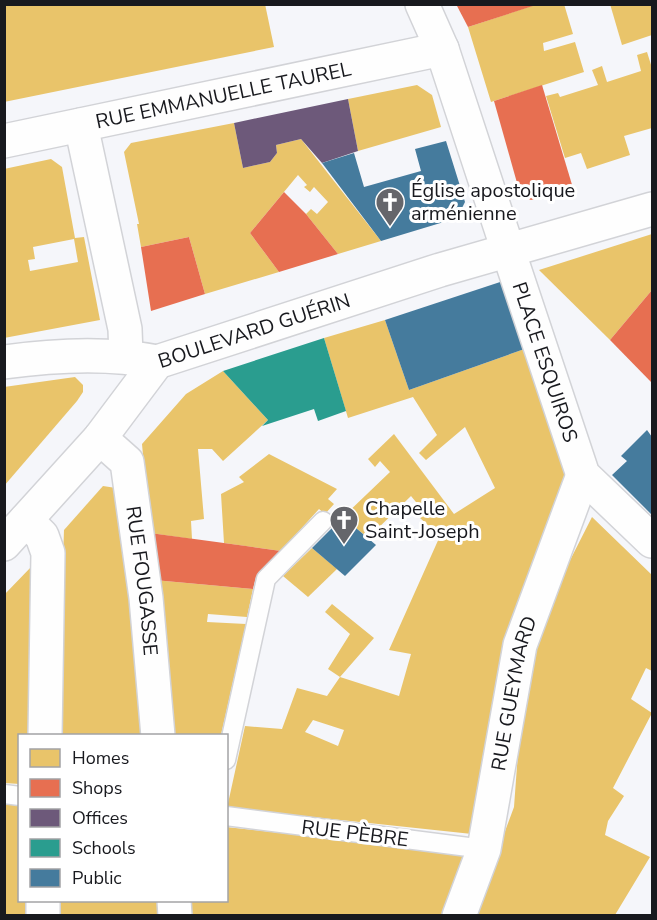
<svg xmlns="http://www.w3.org/2000/svg" width="657" height="920" viewBox="0 0 657 920" font-family="'Nunito Sans',sans-serif">
<rect width="100%" height="100%" fill="#f5f6fa"/>
<g fill="#e9c46a" fill-rule="evenodd">
<path d="M4,4h261l9,43 -270,55z"/>
<path d="M538,4h26l9,30 -30,9 1,8 31,-9 9,30 -93,30 -23,-75z"/>
<path d="M610,4h42v31l-30,10z"/>
<path d="M647,52l5,16v60l-28,8 6,19 -43,14 -6,-16 -16,5 -19,-62 12,-3 2,4 38,-12 -6,-15 10,-4 5,16 34,-11 -4,-16z"/>
<path d="M417,85l15,10 9,32 -83,24 -10,-52z"/>
<path d="M234,123l9,45 27,-6 7,-9 -1,-8 25,-6 80,102 -43,13 -32,-40 5,-5 6,5 11,-12 -14,-15 -4,5 -6,-5 3,-2 -9,-10 -48,58 29,39 -74,22 -16,-57 -48,10 -4,-23h2l-15,-72 7,-9z"/>
<path d="M51,159l11,8 13,71 9,-1 16,83 -96,18v-169zM74,239l4,23 -48,9 -2,-11 7,-1 -2,-12z"/>
<path d="M652,234v56l-42,50 -71,-70z"/>
<path d="M385,320l24,70 124,-44 44,135 -105,353 -245,-26 18,-82 37,3 15,-41 30,8 13,-19 59,19 12,-42 -22,-4 51,-114 -20,-18 5,-5 -14,-17 -43,42 -25,-21 47,-45 -10,-11 -5,6 -7,-8 26,-25 60,80 41,-26 -30,-61 -39,33 -7,-7 18,-18 -24,-38 -65,21 -24,-80zM313,720l31,10 -6,16 -33,-14z"/>
<path d="M223,371l45,49 -45,41 -11,-12h-14l6,70 -13,2 1,18 -42,-6 -8,-89 44,-50z"/>
<path d="M75,377l8,8v7l-6,9 -73,85v-99z"/>
<path d="M269,454l68,35 -9,10 6,5 -9,10 -6,-5 -38,42 -57,-8 -3,-49 23,-12 -5,-5z"/>
<path d="M103,486l13,2 32,247h-91l7,-205z"/>
<path d="M592,517l60,58v96l-6,-3 -15,31 21,14 -39,75 11,8 -16,25 -3,14 45,22 -35,58h-141l40,-108 5,-68 21,-106 21,-55z"/>
<path d="M312,548l25,21 -29,28 -25,-21z"/>
<path d="M32,566l2,169h-14v49l-16,-1v-188z"/>
<path d="M154,580l99,9 -6,28 -39,-3 -1,8 39,2 -25,111h-54z"/>
<path d="M332,604l42,34 -34,39 -12,-8 22,-35 -25,-22z"/>
<path d="M4,803l16,2v95h8v15h-24z"/>
<path d="M226,827l216,24 25,2 -24,62h-258l-2,-15h43z"/>
<path d="M52,900h112l1,15h-114z"/>
</g>
<g fill="#e76f51">
<path d="M456,4h80v1l-68,22z"/>
<path d="M542,85l31,103 -42,12 -7,-3 -5,-7 -25,-89z"/>
<path d="M284,192l22,22 32,40 -59,18 -29,-39z"/>
<path d="M189,237l16,57 -54,17 -10,-64z"/>
<path d="M652,290v93l-42,-43z"/>
<path d="M150,533l96,13 35,5 -25,26 -3,12 -99,-9z"/>
</g>
<path fill="#6d597a" d="M348,99l10,52 -36,12 -21,-24 -25,6 1,8 -7,9 -27,6 -9,-45z"/>
<path fill="#2a9d8f" d="M324,338l22,73 -28,10 -4,-12 -52,17 6,-6 -45,-49z"/>
<g fill="#457b9d">
<path d="M446,141l19,61 -8,16 -76,23 -59,-78 32,-10 10,34 57,-16 -6,-22z"/>
<path d="M512,278l21,68 -124,44 -24,-70z"/>
<path d="M647,430l5,7v78l-40,-40 15,-14 -6,-5z"/>
<path d="M343,517l33,28 -31,31 -33,-28z"/>
</g>
<g fill="none" stroke-linecap="round" stroke-linejoin="round">
<g stroke="#d2d3d7" stroke-width="21">
<g id="lane">
<path d="M226,760l40,-181 57,-58"/>
<path d="M4,794l16,2"/>
<path d="M226,816l258,33"/>
</g>
</g>
<g stroke="#d2d3d7" stroke-width="36">
<g id="street">
<path d="M81,125l44,204 1,27"/>
<path id="s1" d="M4,141l438,-92"/>
<path id="s2" d="M508,250l75,225 69,66"/>
<path id="s3" d="M100,438l27,24 19,136 12,138"/>
<path d="M26,520l16,16 6,17 -3,183"/>
<path d="M174,900l1,16"/>
<path d="M43,916v-16"/>
<path id="s4" d="M459,916l25,-67 36,-204 63,-170"/>
</g>
</g>
<g stroke="#d2d3d7" stroke-width="36">
<g id="secondary">
<path d="M422,4l20,45 66,201"/>
<path d="M4,362c50,-7 104,-10 153,0"/>
<path id="s5" d="M4,544l96,-106 57,-76 283,-92 212,-61"/>
</g>
</g>
<use href="#lane" stroke="#fefefe" stroke-width="18"/>
<use href="#street" stroke="#fefefe" stroke-width="33"/>
<use href="#secondary" stroke="#fefefe" stroke-width="33"/>
</g>
<defs>
<g id="church-pin" transform="scale(1.5)"><path d="M0 17L-7.5 6A9.5 9.5 0 1 1 7.5 6Z" fill="#65666b" stroke="#fff"/><path d="M-1.2-6h2.4v3.5h3.3v2.4h-3.3V6h-2.4V-.1h-3.3v-2.4h3.3Z" fill="#fff"/></g>
</defs>
<g fill-rule="evenodd">
<use href="#church-pin" x="390" y="202"/>
<use href="#church-pin" x="344" y="520"/>
</g>
<g text-anchor="middle" stroke-width="6" stroke-linejoin="round" paint-order="stroke">
<g font-size="20" fill="#18191e" stroke="#fff">
<text dy="7" stroke="none"><textPath href="#s1" startOffset="224">RUE EMMANUELLE TAUREL</textPath></text>
<text dy="7" stroke="none"><textPath href="#s5" startOffset="340">BOULEVARD GUÉRIN</textPath></text>
<text dy="7" stroke="none"><textPath href="#s2" startOffset="118">PLACE ESQUIROS</textPath></text>
<text dy="7" stroke="none"><textPath href="#s3" startOffset="156">RUE FOUGASSE</textPath></text>
<text dy="7" stroke="none"><textPath href="#s4" startOffset="230">RUE GUEYMARD</textPath></text>
<text transform="translate(355 833) rotate(7)" y="7">RUE PÈBRE</text>
</g>
<g font-size="20" fill="#18191e" stroke="#fff" text-anchor="start">
<text x="411" y="197">Église apostolique<tspan x="411" dy="23">arménienne</tspan></text>
<text x="365" y="515">Chapelle<tspan x="365" dy="23">Saint-Joseph</tspan></text>
</g>
</g>
<rect width="657" height="920" fill="none" stroke="#18191e" stroke-width="12"/>
<rect x="18" y="734" width="210" height="168" fill="#ffffff" stroke="#a3a3a5" stroke-width="1.5"/>
<rect x="30" y="749" width="30" height="18" fill="#e9c46a" stroke="#a3a3a5" stroke-width="1.5"/>
<text x="72" y="764" font-size="18" fill="#18191e">Homes</text>
<rect x="30" y="779" width="30" height="18" fill="#e76f51" stroke="#a3a3a5" stroke-width="1.5"/>
<text x="72" y="794" font-size="18" fill="#18191e">Shops</text>
<rect x="30" y="809" width="30" height="18" fill="#6d597a" stroke="#a3a3a5" stroke-width="1.5"/>
<text x="72" y="824" font-size="18" fill="#18191e">Offices</text>
<rect x="30" y="839" width="30" height="18" fill="#2a9d8f" stroke="#a3a3a5" stroke-width="1.5"/>
<text x="72" y="854" font-size="18" fill="#18191e">Schools</text>
<rect x="30" y="869" width="30" height="18" fill="#457b9d" stroke="#a3a3a5" stroke-width="1.5"/>
<text x="72" y="884" font-size="18" fill="#18191e">Public</text>
</svg>
